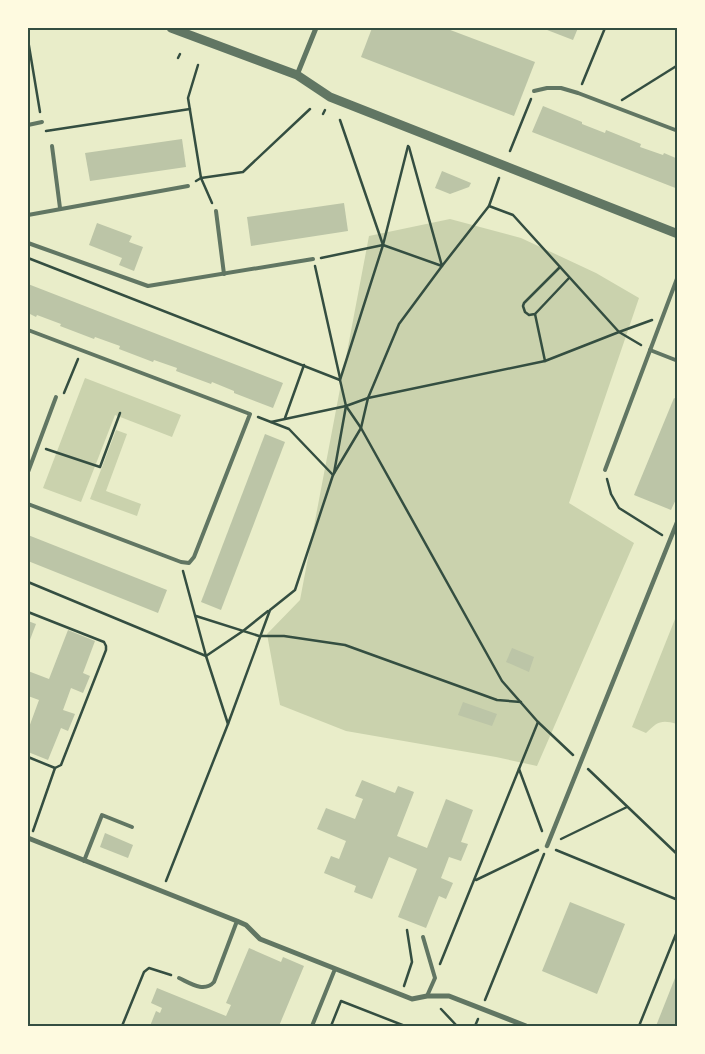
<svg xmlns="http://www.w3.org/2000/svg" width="705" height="1054" viewBox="0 0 705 1054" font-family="'Fira Sans Condensed',sans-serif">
<rect width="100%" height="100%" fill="#e9edc9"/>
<g fill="#cad2ad">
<path d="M450,219l71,19 75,35 43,25 -70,205 65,40 -97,223 -41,-9 -150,-26 -66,-26 -13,-71 33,-34 69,-364z"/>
<path d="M85,378l96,37 -9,22 -57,-22 -34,87 -38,-14z"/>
<path d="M116,430l11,4 -21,57 35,13 -4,12 -47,-17z"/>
<path d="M677,614v110c-16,-5 -20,-2 -31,9l-14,-6z"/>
</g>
<g fill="#bcc5a7">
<path d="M372,28h73l90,34 -21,54 -153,-59z"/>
<path d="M542,28h36l-5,12z"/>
<path d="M543,106l39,16v2l23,9 1,-3 35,14 -1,3 23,8 1,-2 14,6v30l-146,-57z"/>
<path d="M182,139l4,28 -96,14 -5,-28z"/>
<path d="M442,171l29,12 -2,4 -19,7 -15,-6z"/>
<path d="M344,203l4,28 -97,15 -4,-29z"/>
<path d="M97,223l35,13 -3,6 14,5 -9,24 -15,-6 3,-7 -33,-13z"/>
<path d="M28,284l255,99 -10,25 -39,-15v-2l-22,-9 -1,2 -35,-13 1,-3 -23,-8 -1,2 -34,-13 1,-3 -25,-9 -1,2 -34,-13 1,-2 -24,-9 -1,2 -8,-4z"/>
<path d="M674,398l4,2v95l-7,15 -37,-15z"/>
<path d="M265,434l20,8 -64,168 -20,-8z"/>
<path d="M28,535l139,55 -9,23 -130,-52z"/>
<path d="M28,621l8,3 -8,21z"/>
<path d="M68,630l27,11 -12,32 7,3 -7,17 -12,-5 -8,22 12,4 -7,17 -7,-3 -13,32 -20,-8v-22l11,-30 -11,-4v-25l21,8z"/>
<path d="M512,648l22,9 -5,15 -23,-10z"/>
<path d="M463,702l34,12 -5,12 -34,-11z"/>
<path d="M362,780l33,13 3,-7 16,6 -17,44 30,12 19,-49 27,11 -12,32 7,2 -7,17 -12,-4 -8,21 12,5 -7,16 -7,-3 -13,32 -28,-11 19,-48 -28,-12 -17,42 -18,-7 2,-6 -32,-13 7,-17 8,3 7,-18 -29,-12 9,-21 29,11 8,-20 -8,-3z"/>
<path d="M105,833l28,12 -5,13 -28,-11z"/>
<path d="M570,902l55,22 -28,70 -55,-23z"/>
<path d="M249,948l32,14 2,-5 21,9 -25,60h-129l6,-15 4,2 2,-5 -11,-5 6,-15 69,28 5,-11 -5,-2z"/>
<path d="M677,973l1,53h-22z"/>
</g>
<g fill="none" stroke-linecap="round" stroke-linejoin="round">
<g stroke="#344e41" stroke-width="2.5">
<path d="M28,28v12l12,72"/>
<path d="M178,58l2,-4"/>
<path d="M198,65l-10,33 13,80 11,25"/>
<path d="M582,84l23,-56"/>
<path d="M622,100l56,-35"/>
<path d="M323,114l2,-4"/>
<path d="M46,131l144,-22"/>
<path d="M409,147l33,119 47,-60 10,-28"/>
<path d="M510,151l21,-52"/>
<path d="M196,181l5,-3 42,-6 67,-63"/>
<path d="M489,206l24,9 106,117 33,-12"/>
<path d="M28,258l312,122"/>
<path d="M321,258l62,-13"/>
<path d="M315,266l25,112"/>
<path d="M560,267l-36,36 -1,3 2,6 4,3 6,-1 34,-36"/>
<path d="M535,314l10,47"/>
<path d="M64,393l14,-34"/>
<path d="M346,406l15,22 141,253 36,41 35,33"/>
<path d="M258,417l31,12 44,46"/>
<path d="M285,418l19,-53"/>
<path d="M271,422l75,-16 22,-8 177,-37 74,-29 22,13"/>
<path d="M46,449l54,18 20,-54"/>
<path d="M334,473l12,-67 -6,-26 43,-135 25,-99"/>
<path d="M607,479l4,15 8,14 43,27"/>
<path d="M183,571l23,85 22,68"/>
<path d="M28,582l178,74 37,-25 25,-20"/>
<path d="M28,612l76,30 2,4v4l-45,115 -6,3 -27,-11"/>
<path d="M196,616l63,20h25l61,9 152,55 24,2"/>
<path d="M519,769l23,62"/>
<path d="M588,769l90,86"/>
<path d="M33,831l22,-63"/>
<path d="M561,839l66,-32"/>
<path d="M556,850l122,50"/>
<path d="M476,880l62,-30"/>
<path d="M166,881l62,-157 42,-114 25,-20 38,-115 28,-47 7,-30 31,-74 43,-58 -59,-21 -43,-125"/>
<path d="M440,964l98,-242"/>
<path d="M404,986l8,-24 -5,-32"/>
<path d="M485,1000l59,-146"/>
<path d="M441,1009l16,17"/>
<path d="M122,1026l22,-54 5,-4 22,7"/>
<path d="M331,1026l10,-25 64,25"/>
<path d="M475,1026l3,-7"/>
<path d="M639,1026l39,-97"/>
</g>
<g stroke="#617663" stroke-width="4">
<path d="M534,91l13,-3h14l17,5 100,38"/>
<path d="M28,125l14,-3"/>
<path d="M52,146l8,62"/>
<path d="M216,211l8,63"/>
<path d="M28,215l160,-29"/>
<path d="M28,243l120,43 165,-27"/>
<path d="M28,330l222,84 -56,143 -5,6 -8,-1 -153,-58"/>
<path d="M650,350l28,11"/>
<path d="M605,470l73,-194"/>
<path d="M28,472l28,-75"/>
<path d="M84,861l18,-46 30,12"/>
<path d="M423,937l12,41 -8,18"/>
<path d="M179,978c11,5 25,15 35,4l23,-61"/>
<path d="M312,1026l23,-57"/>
</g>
<path stroke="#617663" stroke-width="4.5" d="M547,846l131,-326"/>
<g stroke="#617663" stroke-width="5">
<path d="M297,75l19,-47"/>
<path d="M28,838l209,83 9,4 14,14 152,60 15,-3h22l77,30"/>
</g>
<path stroke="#617663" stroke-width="9" d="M171,28l126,47 33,22 348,137"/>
</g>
<rect width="705" height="1054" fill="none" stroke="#fefae0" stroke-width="58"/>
<rect x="29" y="29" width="647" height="996" fill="none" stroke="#344e41" stroke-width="2"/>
</svg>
